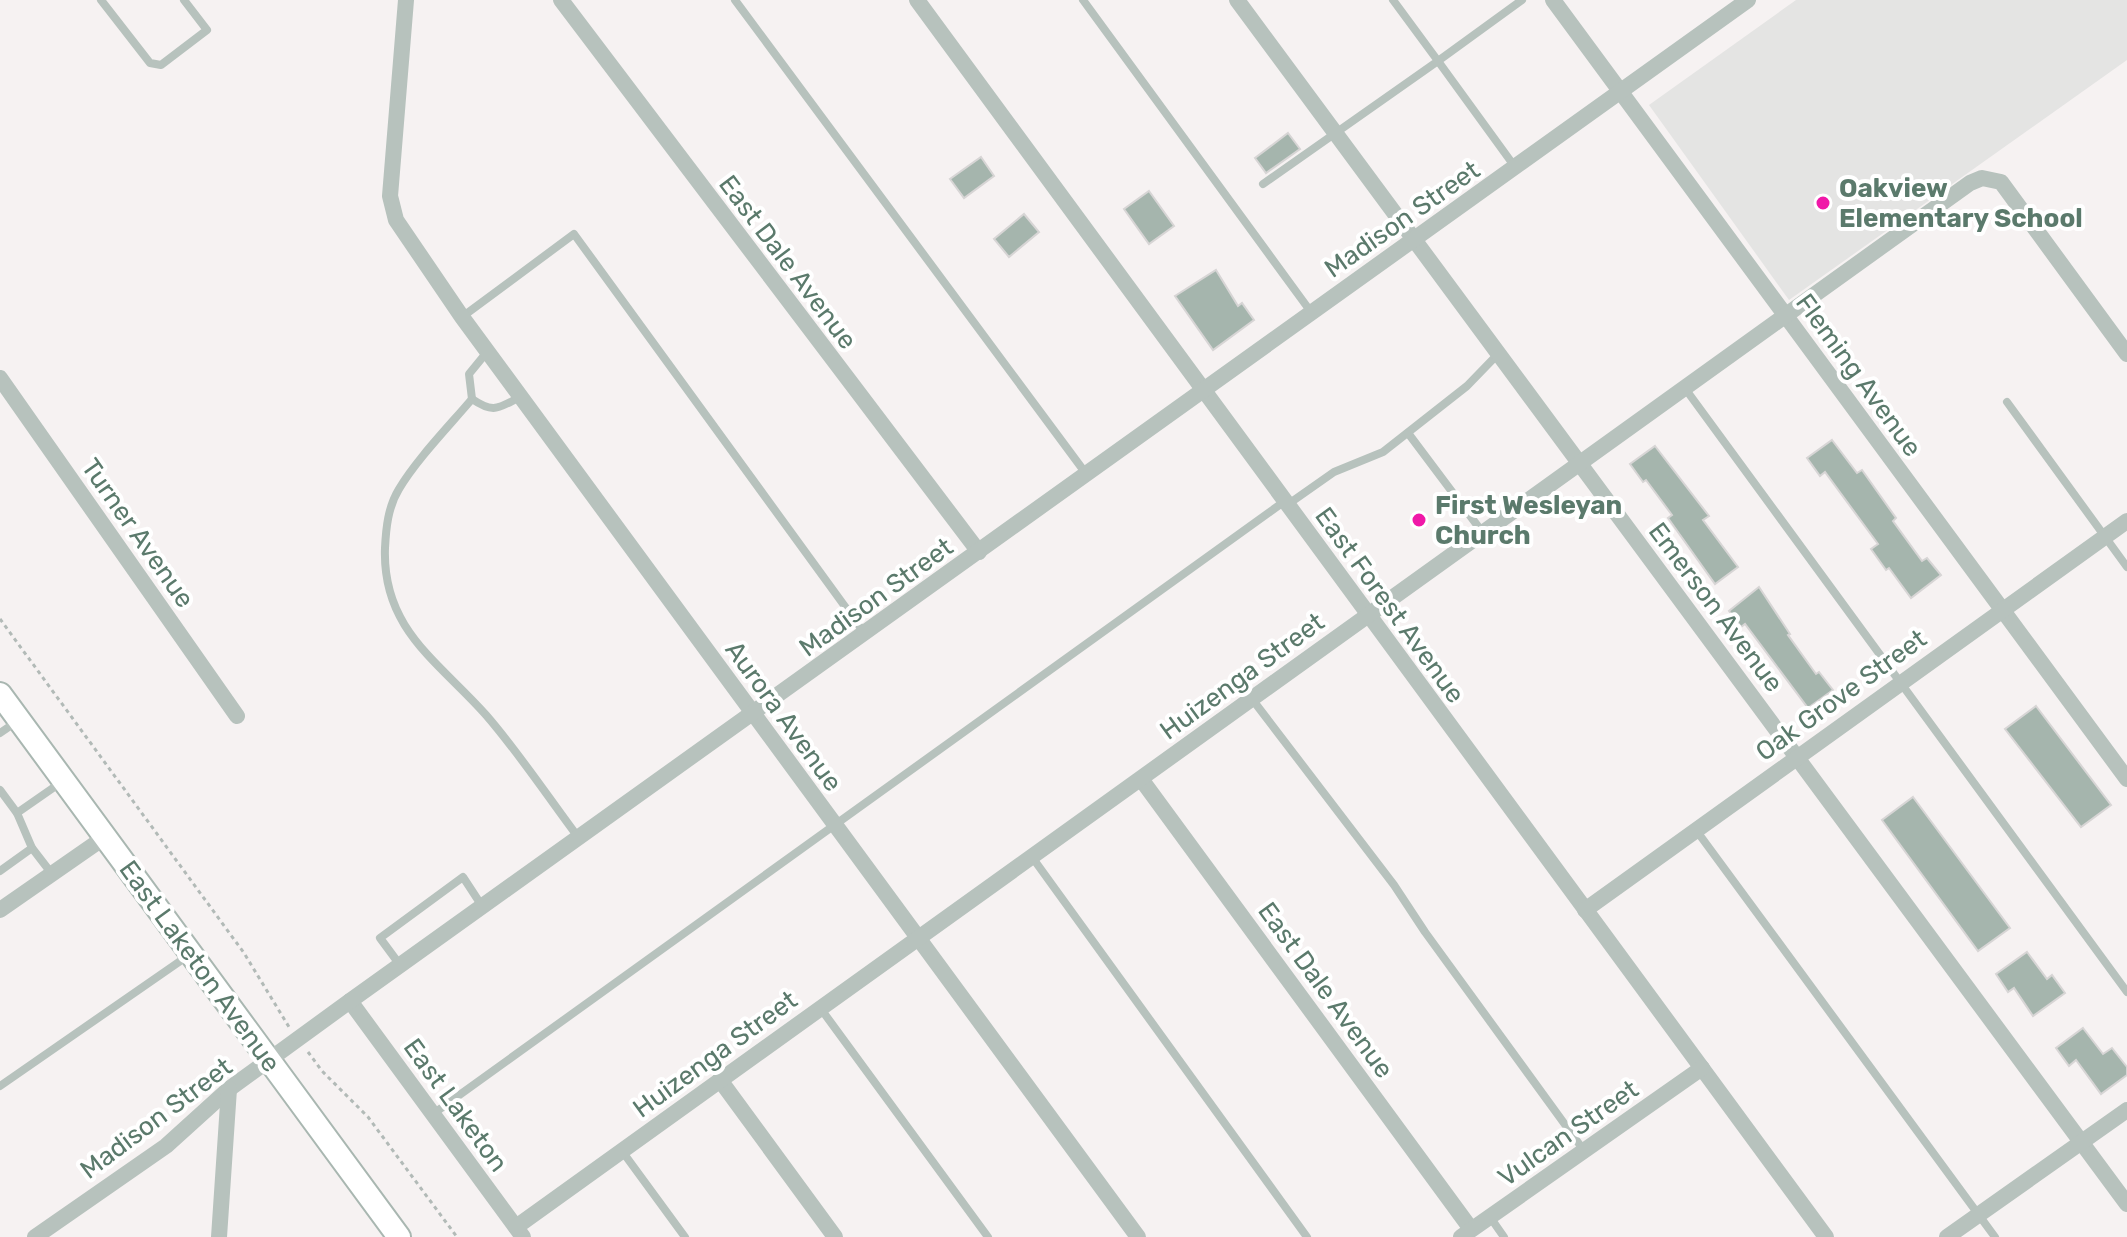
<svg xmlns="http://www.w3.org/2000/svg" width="2127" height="1237" viewBox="0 0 2127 1237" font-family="Rubik,sans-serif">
<rect width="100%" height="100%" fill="#f6f2f2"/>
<path fill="#e4e4e3" d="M1796,0h331v60l-338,240 -140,-195z"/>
<g fill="#a5b5ad" stroke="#d7d5d5" stroke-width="2">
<path d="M1288,133l12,16 -34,24 -11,-15z"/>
<path d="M981,157l13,19 -30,22 -14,-19z"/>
<path d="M1149,191l25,35 -25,18 -25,-35z"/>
<path d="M1024,214l15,18 -30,25 -15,-18z"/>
<path d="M1216,270l22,36 4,-3 12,17 -41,30 -38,-54z"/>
<path d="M1832,440l25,33 5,-3 34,48 -3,3 29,40 5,-3 14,17 -30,23 -22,-30 -3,2 -15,-21 7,-5 -53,-72 -5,4 -13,-18z"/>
<path d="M1655,446l54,70 -6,4 35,47 -23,17 -47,-66 4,-3 -26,-35 -3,2 -13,-18z"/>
<path d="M1759,587l31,47 -2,1 28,39 3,-2 14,18 -25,18 -63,-84 -4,3 -12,-16z"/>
<path d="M2036,706l75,99 -30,22 -76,-98z"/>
<path d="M1913,797l97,131 -32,23 -96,-131z"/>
<path d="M2027,952l20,27 5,-4 13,18 -32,23 -19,-28 -6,4 -12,-18z"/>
<path d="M2083,1028l20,26 9,-6 15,19v8l-26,19 -25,-34 -7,6 -13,-18z"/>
</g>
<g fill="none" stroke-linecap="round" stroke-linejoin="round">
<g stroke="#a9b7b1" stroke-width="26">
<path id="secondary" d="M0,694l399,543"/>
</g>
<g stroke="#b2bab7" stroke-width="3" stroke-dasharray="4 4" stroke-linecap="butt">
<path d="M0,619l244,334 45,74"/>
<path d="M308,1052l14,19 46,46 89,120"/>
</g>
<g stroke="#b7c2bd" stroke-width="8">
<path d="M101,0l49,63 11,2 46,-35 -23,-30"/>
<path d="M735,0l352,475"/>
<path d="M1083,0l228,312"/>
<path d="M1515,167l-77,-106 84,-61"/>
<path d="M1263,184l175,-123 -45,-61"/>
<path d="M462,317l112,-83 291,400"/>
<path d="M1684,387l443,605"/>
<path d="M520,397c-22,11 -26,17 -48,2 -22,26 -56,61 -73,90 -11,18 -13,39 -14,59 -3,81 53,113 101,167 33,38 62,82 92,122"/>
<path d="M472,399l-3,-25 18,-22"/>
<path d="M2007,402l120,165"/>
<path d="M1408,433l75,100"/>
<path d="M1287,505l47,-33 49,-20 84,-66 31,-32"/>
<path d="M1252,699l142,186 31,47 160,220"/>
<path d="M0,733l19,-13"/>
<path d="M0,790l17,23 46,-32"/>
<path d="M17,813l15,35 20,26"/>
<path d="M1696,830l299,407"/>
<path d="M1032,857l275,380"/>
<path d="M0,871l32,-23"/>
<path d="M400,965l-20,-27 83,-61 19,29"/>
<path d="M821,1009l167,228"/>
<path d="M0,1086l189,-131"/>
<path d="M433,1114l852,-613"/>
<path d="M622,1151l63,86"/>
<path d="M1490,1217l14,20"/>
</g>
<g stroke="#b7c2bd" stroke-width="16">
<path d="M406,0l-16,196 6,24 66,97 676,920"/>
<path d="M561,0l418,552"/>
<path d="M917,0l909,1237"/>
<path d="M1237,0l890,1204"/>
<path d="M1553,0l574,779"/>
<path d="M0,378l237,338"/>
<path d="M1141,779l330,450"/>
<path d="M0,910l105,-73"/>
<path d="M1585,910l542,-389"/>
<path d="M350,1001l173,236"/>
<path d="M720,1080l115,157"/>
<path d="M516,1227l1454,-1044 12,-5 19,4 126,172"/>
<path d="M35,1237l131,-91 63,-57 121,-88 1398,-1001"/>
<path d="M219,1237l10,-148"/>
<path d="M1461,1237l241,-169"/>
<path d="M1947,1237l180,-127"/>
</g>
<use href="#secondary" stroke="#fff" stroke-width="22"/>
</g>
<g fill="#f018a8" stroke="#fff" stroke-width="3">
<circle cx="1823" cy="203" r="8"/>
<circle cx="1419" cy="520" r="8"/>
</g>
<g text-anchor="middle" stroke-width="8" stroke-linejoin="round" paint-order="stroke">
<g font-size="26" font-weight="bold" fill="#5b7a6c" stroke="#fff" text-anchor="start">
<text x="1839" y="197">Oakview<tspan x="1839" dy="30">Elementary School</tspan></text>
<text x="1435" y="514">First Wesleyan<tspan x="1435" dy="30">Church</tspan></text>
</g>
<g font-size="26" fill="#5b7a6c" stroke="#fff">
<text transform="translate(1402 219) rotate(-35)" y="9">Madison Street</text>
<text transform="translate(788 262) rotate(53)" y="9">East Dale Avenue</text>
<text transform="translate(1859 375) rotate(54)" y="9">Fleming Avenue</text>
<text transform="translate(138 533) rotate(55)" y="9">Turner Avenue</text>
<text transform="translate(876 597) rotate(-36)" y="9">Madison Street</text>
<text transform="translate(1390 605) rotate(54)" y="9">East Forest Avenue</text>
<text transform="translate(1716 607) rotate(53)" y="9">Emerson Avenue</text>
<text transform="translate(1242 676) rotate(-36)" y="9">Huizenga Street</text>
<text transform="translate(1841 695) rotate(-36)" y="9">Oak Grove Street</text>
<text transform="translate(784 716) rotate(54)" y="9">Aurora Avenue</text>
<text transform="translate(200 966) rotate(54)" y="9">East Laketon Avenue</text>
<text transform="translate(1326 990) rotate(54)" y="9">East Dale Avenue</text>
<text transform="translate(715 1054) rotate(-36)" y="9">Huizenga Street</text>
<text transform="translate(456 1105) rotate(54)" y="9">East Laketon</text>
<text transform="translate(156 1118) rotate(-37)" y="9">Madison Street</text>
<text transform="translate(1568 1133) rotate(-35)" y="9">Vulcan Street</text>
</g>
</g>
</svg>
